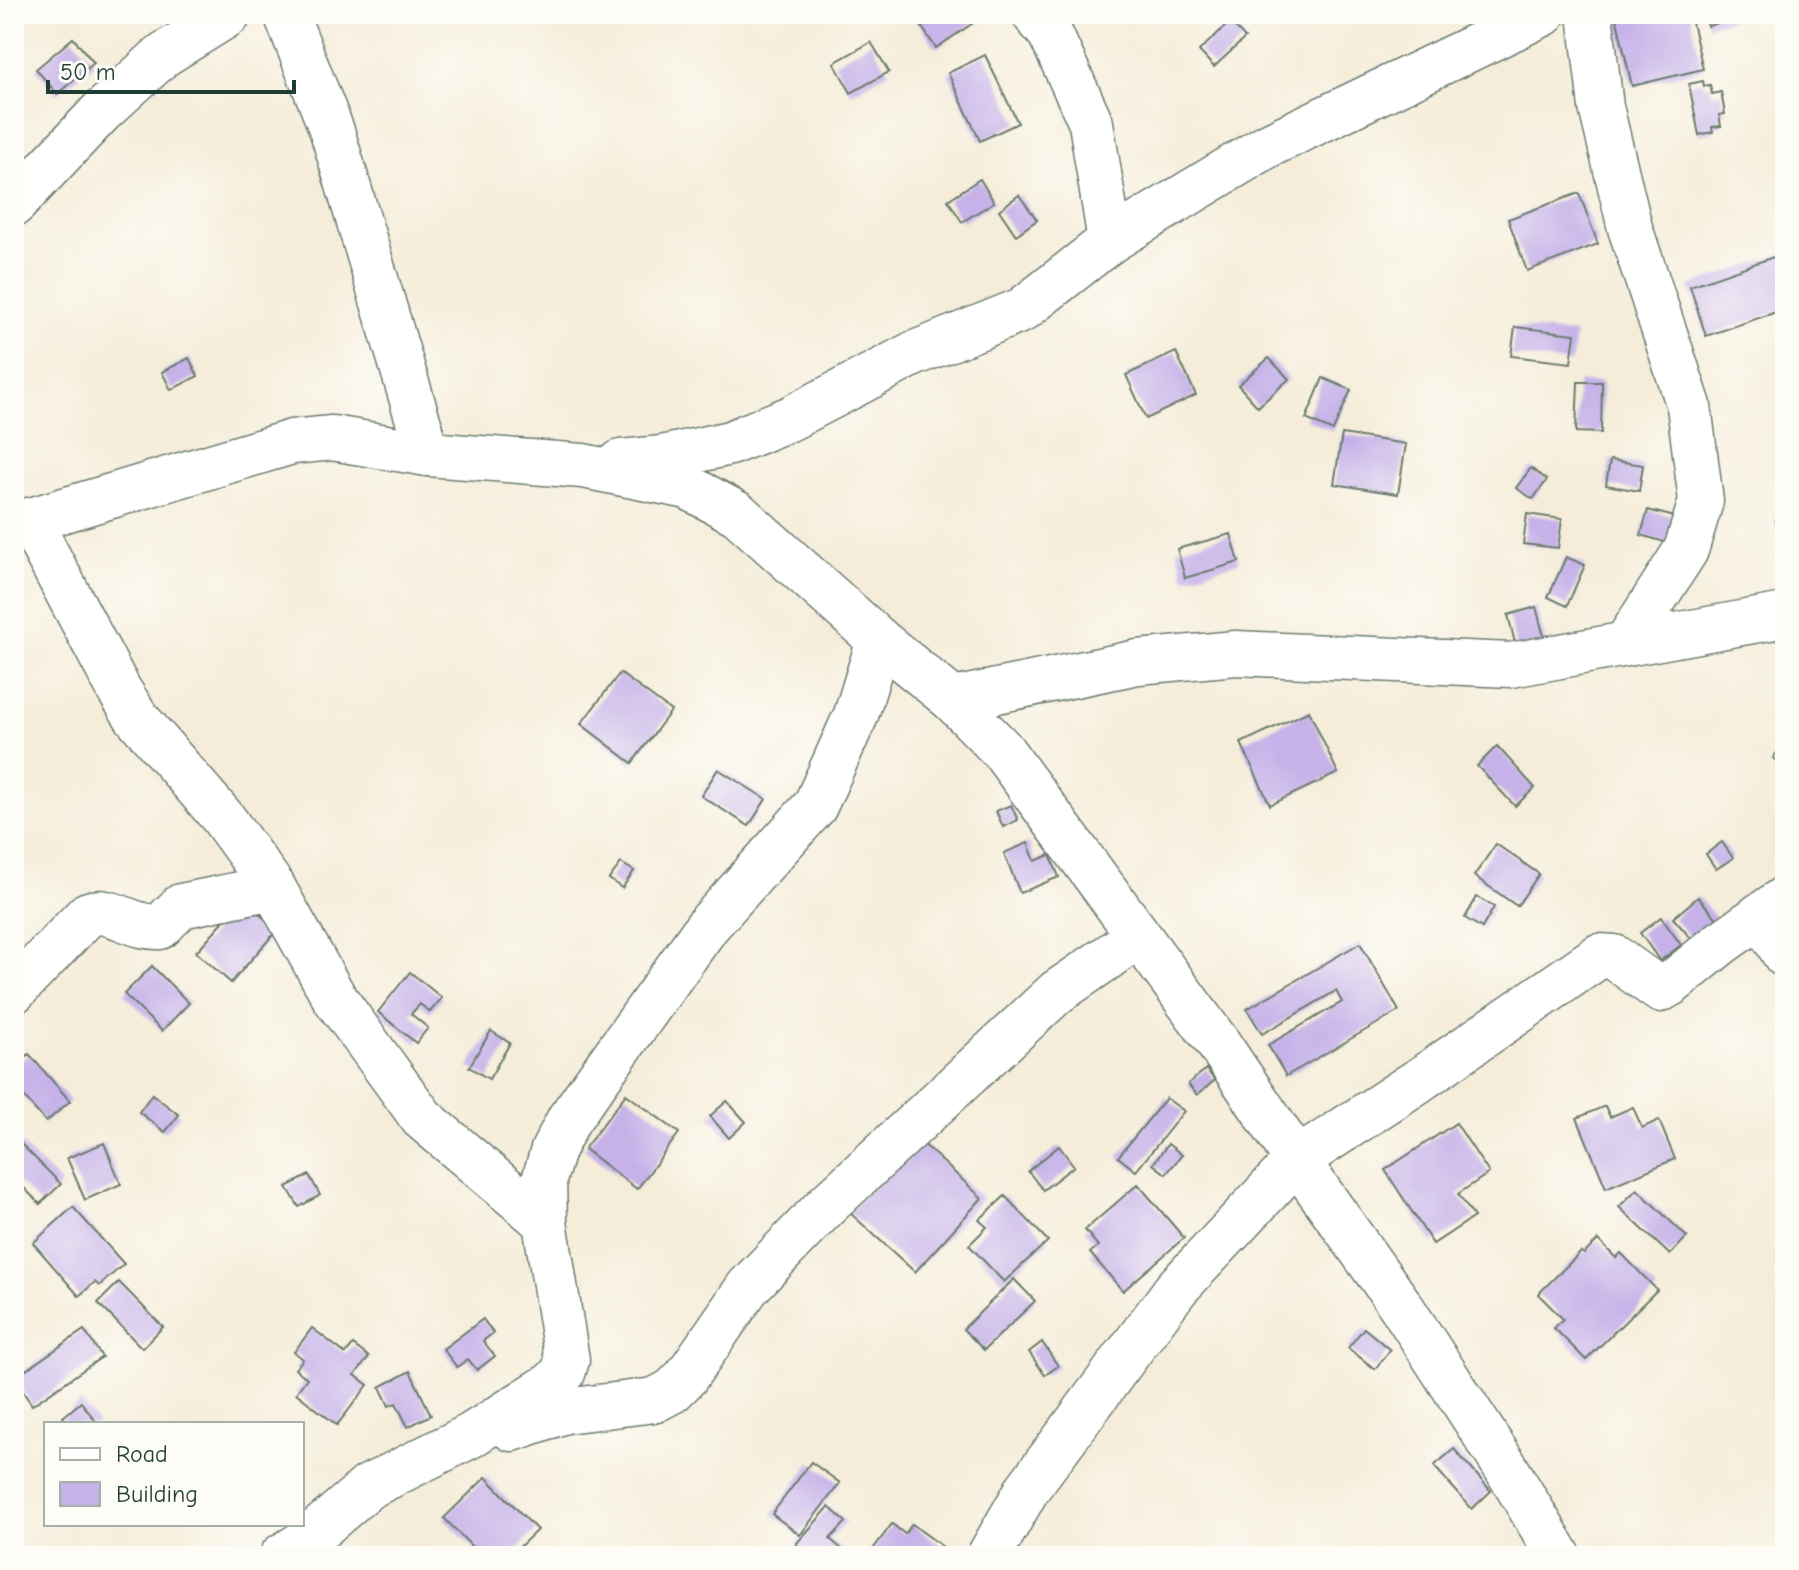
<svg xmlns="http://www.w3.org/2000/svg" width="1799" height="1570" viewBox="0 0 1799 1570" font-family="'Comic Neue',sans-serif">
<rect width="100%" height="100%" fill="#fdfcf7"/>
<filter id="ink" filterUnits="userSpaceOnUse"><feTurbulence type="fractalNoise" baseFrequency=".0125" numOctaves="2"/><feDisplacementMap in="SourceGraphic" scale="16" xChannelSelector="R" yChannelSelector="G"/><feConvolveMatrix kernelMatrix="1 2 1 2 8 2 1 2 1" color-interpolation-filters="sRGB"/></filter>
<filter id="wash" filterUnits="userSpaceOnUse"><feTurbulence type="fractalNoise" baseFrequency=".006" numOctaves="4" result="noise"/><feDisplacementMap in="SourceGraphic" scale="32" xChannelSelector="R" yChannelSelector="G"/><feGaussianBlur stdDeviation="1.8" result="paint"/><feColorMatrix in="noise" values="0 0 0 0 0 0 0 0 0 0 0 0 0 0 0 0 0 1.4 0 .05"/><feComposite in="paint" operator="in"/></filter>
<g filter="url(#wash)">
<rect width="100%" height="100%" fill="#f5edd9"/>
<g id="blocks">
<g fill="#c6b2e8">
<path d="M913,14h62l4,5 -43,29z"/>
<path d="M1625,14h65l13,55 -71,17 -16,-70z"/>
<path d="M1704,14h41v1l-37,11z"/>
<path d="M1230,22l15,16 -31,29 -15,-16z"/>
<path d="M73,38l21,25 -37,31 -21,-25z"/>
<path d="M871,42l18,30 -38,21 -17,-30z"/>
<path d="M985,55l33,68 -38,18 -32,-68z"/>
<path d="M1703,81l1,5 6,-1 2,9 9,-2 4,22 -6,1 2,11 -9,1 1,5 -14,3 -10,-51z"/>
<path d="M980,179l14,23 -32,20 -14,-22z"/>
<path d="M1579,193l19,51 -71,27 -19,-52z"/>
<path d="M1019,195l18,25 -21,15 -17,-25z"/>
<path d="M1782,254l3,9v46l-79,27 -16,-50z"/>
<path d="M1515,327l60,7 -4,29 -60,-7z"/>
<path d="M1176,352l20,43 -50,24 -20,-44z"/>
<path d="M189,358l9,18 -27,14 -9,-18z"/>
<path d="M1269,358l20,21 -31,28 -20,-22z"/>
<path d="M1323,378l28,12 -18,41 -27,-12z"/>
<path d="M1578,382h24l-1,51 -25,-1z"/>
<path d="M1342,434l64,10 -8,50 -64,-10z"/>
<path d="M1610,460l33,5 -4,26 -33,-6z"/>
<path d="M1531,468l16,12 -14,19 -17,-11z"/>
<path d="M1648,510l27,7 -7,26 -27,-8z"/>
<path d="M1527,514l35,5 -4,29 -35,-4z"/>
<path d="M1785,516v32l-10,-28z"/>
<path d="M1231,534l8,28 -54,16 -8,-29z"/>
<path d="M1566,557l19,8 -18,41 -19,-9z"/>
<path d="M1536,607l11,41 -29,7 -10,-40z"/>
<path d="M620,673l51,38 -39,52 -51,-39z"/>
<path d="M1309,711l29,62 -68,32 -29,-62z"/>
<path d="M1785,742v25l-12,-9z"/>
<path d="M1497,746l38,42 -20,18 -38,-40z"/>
<path d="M718,769l48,30 -17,27 -48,-30z"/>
<path d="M1011,805l7,15 -15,7 -7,-16z"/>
<path d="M1722,842l11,16 -17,11 -10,-15z"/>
<path d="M1028,843l7,18 15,-6 9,22 -39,16 -16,-40z"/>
<path d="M1496,844l43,30 -22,32 -43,-30z"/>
<path d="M621,863l13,8 -12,17 -13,-9z"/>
<path d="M1477,897l17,10 -12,21 -17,-10z"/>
<path d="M1698,897l22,25 -24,22 -23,-26z"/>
<path d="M243,899l34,31 -46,53 -35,-31z"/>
<path d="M1661,917l20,28 -21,16 -20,-28z"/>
<path d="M1360,943l39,68 -113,65 -18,-31 74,-43 -6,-11 -74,43 -15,-25z"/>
<path d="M152,966l37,37 -27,28 -38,-37z"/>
<path d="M410,972l32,26 -12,14 -10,-8 -9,10 17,14 -12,15 -38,-31z"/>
<path d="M491,1031l19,12 -21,36 -20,-12z"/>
<path d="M29,1054l41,47 -24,21 -32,-36v-19z"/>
<path d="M1206,1069l9,11 -18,15 -9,-11z"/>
<path d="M152,1094l27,21 -14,17 -26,-20z"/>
<path d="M626,1094l53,39 -42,56 -53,-40z"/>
<path d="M1166,1098l18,13 -48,60 -18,-14z"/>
<path d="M727,1101l19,21 -17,16 -19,-22z"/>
<path d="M1605,1106l5,11 23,-10 9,21 17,-8 16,39 -69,29 -29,-70z"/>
<path d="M1456,1123l33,50 -31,21 16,23 -41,27 -48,-74z"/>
<path d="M14,1137l47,47 -21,20 -26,-26z"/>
<path d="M917,1138l65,60 -67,74 -66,-60z"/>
<path d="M104,1143l17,41 -36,16 -18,-42z"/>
<path d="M1168,1144l14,11 -16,19 -13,-10z"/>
<path d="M1059,1146l15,20 -31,24 -15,-19z"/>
<path d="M309,1175l11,20 -21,12 -12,-20z"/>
<path d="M1138,1184l46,54 -61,53 -33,-38 8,-7 -13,-16z"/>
<path d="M1637,1189l50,48 -17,18 -51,-48z"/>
<path d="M1005,1196l43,45 -44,41 -35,-37 18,-18 -8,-7z"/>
<path d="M73,1207l51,57 -25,22 -4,-4 -16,14 -46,-53z"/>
<path d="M1598,1240l18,18 5,-5 36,37 -71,70 -32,-32 9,-9 -25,-25 43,-42 3,2z"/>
<path d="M1014,1279l21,22 -51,49 -21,-21z"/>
<path d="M119,1282l44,45 -21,21 -44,-45z"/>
<path d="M483,1319l10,14 -10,8 12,15 -18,14 -9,-11 -11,8 -14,-18z"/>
<path d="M312,1328l34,26 7,-9 16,12 -14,18 13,10 -31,40 -41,-32 11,-15 -12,-9 8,-10 -9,-7z"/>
<path d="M1364,1328l26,22 -15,19 -27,-21z"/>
<path d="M84,1330l18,27 -70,48 -18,-27z"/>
<path d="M1042,1342l16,24 -13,9 -16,-23z"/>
<path d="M410,1371l21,44 -23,12 -12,-24 -7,3 -9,-19z"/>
<path d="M81,1402l17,22h-29l-6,-7z"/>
<path d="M1454,1449l37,42 -19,18 -38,-43z"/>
<path d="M811,1462l29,21 -40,52 -28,-21z"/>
<path d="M486,1477l51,53 -27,26h-29l-37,-38z"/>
<path d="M829,1507l17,15 -16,17 20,17h-40l-14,-12z"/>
<path d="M892,1524l13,10 7,-10 43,32h-87z"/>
</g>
</g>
</g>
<g filter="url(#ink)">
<use href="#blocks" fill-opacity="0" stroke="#6a7b6e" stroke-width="2"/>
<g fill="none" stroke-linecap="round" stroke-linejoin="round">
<g stroke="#6a7b6e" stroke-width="47">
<g id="minor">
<path d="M286,14l46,117 96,323"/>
<path d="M1034,14l16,19 41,90 19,118"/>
<path d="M1590,14l11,93 29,121 59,178 12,95 -15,49 -59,92"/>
<path d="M14,204l87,-92 62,-57 66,-41"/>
<path d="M621,462l41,-4 68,-15 61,-25 122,-64 109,-44 88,-69 157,-95 276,-132"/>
<path d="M29,520l90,170 18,28 86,100 50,69 61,110 88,121 123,104"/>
<path d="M14,525l278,-83 40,-4 96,16 155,12 105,21 50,27 141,126 74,60 49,50 216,293 79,117 104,146 104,160 54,90"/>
<path d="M953,700l185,-38 98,-9 275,12 274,-50"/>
<path d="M1760,915l25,40"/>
<path d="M14,991l74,-77c24,-8 44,15 72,13l21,-21 92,-19"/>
<path d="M512,1429l53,-18 90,-11 17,-9 14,-14 62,-90 78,-81 231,-214 82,-56"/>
<path d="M282,1556l21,-13 65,-56 102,-51 82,-52 11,-11 4,-13 -22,-138 -1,-42 9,-30 16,-31 139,-194 107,-119 41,-91 23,-75"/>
<path d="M989,1556l39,-68 148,-199 121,-129 121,-79 181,-125 15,1 46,33 12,-7 49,-40 64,-45"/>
</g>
</g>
<use href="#minor" stroke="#fff" stroke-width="44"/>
</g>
</g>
<rect width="1799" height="1570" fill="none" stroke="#fdfcf7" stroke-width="48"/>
<rect x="44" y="1422" width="260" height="104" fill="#fdfcf7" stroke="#a4b0a9" stroke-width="2"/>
<rect x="60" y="1448" width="40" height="12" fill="#ffffff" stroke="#a4b0a9" stroke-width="2"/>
<text x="116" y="1462" font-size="24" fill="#1f3d34">Road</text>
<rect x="60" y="1482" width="40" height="24" fill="#c6b2e8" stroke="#a4b0a9" stroke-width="2"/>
<text x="116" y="1502" font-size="24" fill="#1f3d34">Building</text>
<path d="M48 80v12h246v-12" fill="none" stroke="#1f3d34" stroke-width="4"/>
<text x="60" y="80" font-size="24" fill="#1f3d34" stroke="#fdfcf7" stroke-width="6" paint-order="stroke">50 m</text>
</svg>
